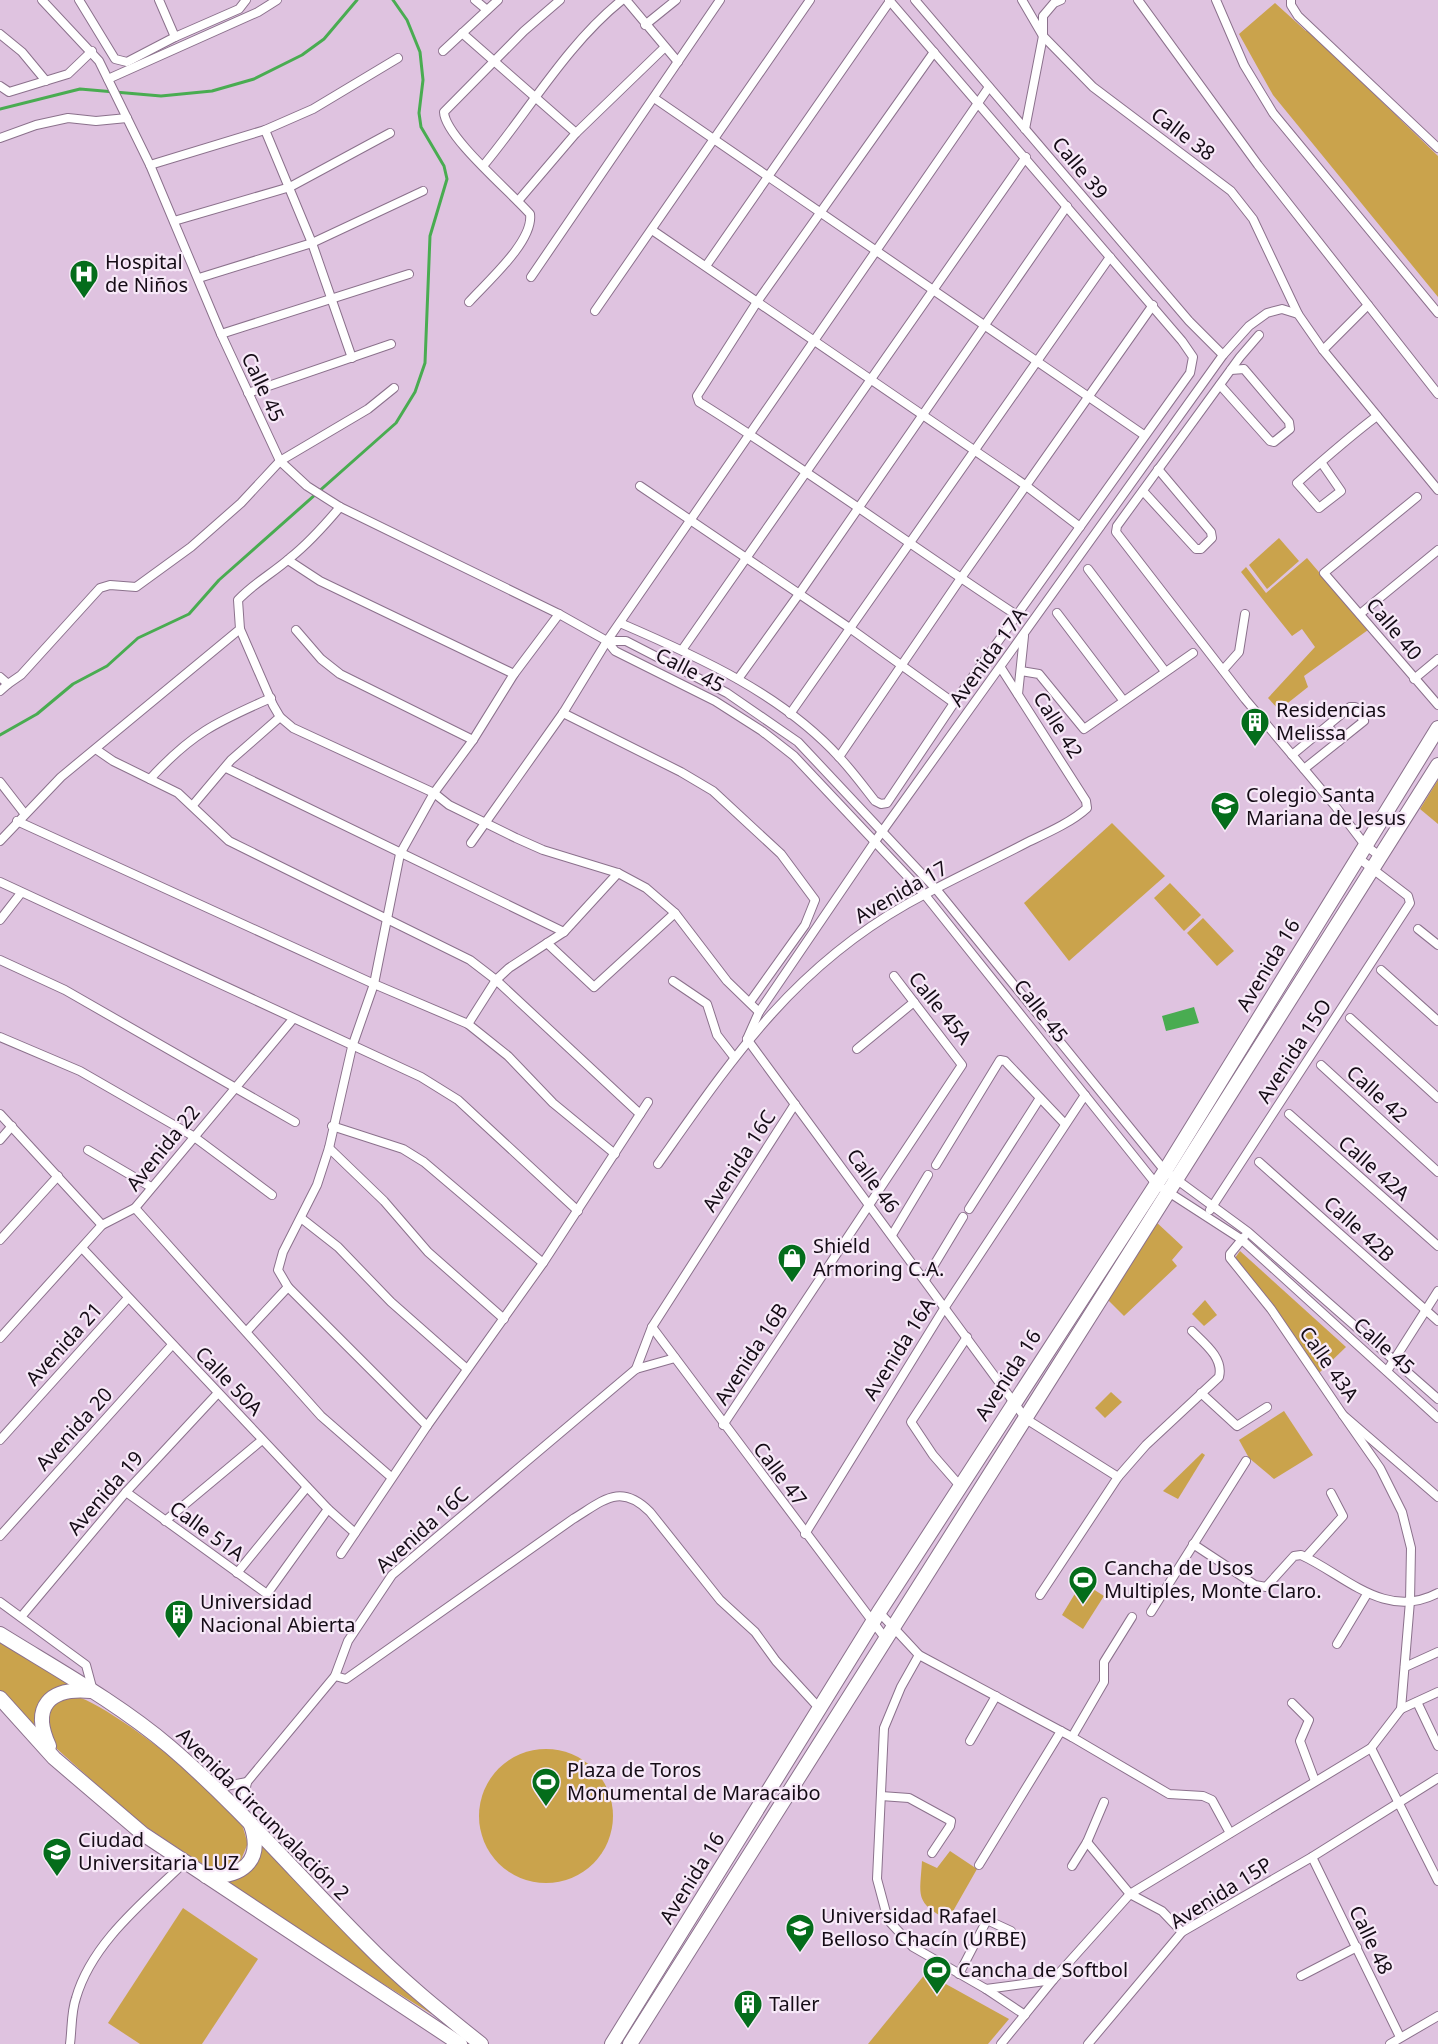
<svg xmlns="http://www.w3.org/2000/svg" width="1438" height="2044" viewBox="0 0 1438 2044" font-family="'Noto Sans',sans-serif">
<rect width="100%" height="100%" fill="#dfc3e0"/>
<g fill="#caa34c">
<path d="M1275,3l31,28 3,-3 16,15 -2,3 4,-2 14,18 97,94v141l-165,-202 -34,-61z"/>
<path d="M1279,538l20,23 -32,28 -18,-24z"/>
<path d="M1307,558l61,72 -64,46 4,11 -29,23 -11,-12 47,-51 -13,-18 -10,7 -51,-64 5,-5 20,26z"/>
<path d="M1438,780v44l-18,-15z"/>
<path d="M1112,823l53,53 -96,85 -45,-58z"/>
<path d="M1170,883l31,32 -17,16 -30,-33z"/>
<path d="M1203,918l31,33 -17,15 -30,-33z"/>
<path d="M1154,1220l29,27 -11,13 5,6 -53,50 -19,-19z"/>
<path d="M1240,1251l106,96 -27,26 -84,-115z"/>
<path d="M1205,1300l12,15 -13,11 -12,-12z"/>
<path d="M1111,1392l11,10 -17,16 -10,-10z"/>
<path d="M1284,1411l29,44 -39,24 -25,-21 -10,-18z"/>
<path d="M1202,1453l3,2 -27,44 -15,-8z"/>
<path d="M1082,1582l22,14 -21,33 -21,-14z"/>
<path d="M0,1639l72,44c-27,8 -37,17 -38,47l-34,-38z"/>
<path d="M75,1696c37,10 141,93 165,126 4,5 5,15 8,21l-10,24 -24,4 -21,-13 -57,-38 -80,-72c-17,-25 -14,-46 19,-52z"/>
<circle cx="546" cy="1816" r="67"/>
<path d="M259,1841l95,101 79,73 -211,-132c28,-4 28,-18 37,-42z"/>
<path d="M950,1851l27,18 -29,51c-34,-18 -28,-24 -26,-59l15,7z"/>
<path d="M183,1908l75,51 -56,85h-62l-32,-21z"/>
<path d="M926,1973l83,46 -21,25h-120z"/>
</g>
<path fill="#49ac51" d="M1194,1007l5,16 -33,8 -4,-15z"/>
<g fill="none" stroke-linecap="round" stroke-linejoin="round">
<g stroke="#49ac51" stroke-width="3">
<path d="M0,109l80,-20 81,7 51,-5 42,-12 48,-24 22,-16 33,-39"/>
<path d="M0,735l37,-21 36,-30 34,-18 31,-28 51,-24 30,-34 177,-157 19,-31 10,-29 5,-127 17,-57 -3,-13 -23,-39 -2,-14 4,-33 -3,-28 -13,-32 -14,-20"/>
</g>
<g stroke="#8b718c" stroke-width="10">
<g id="minor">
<path d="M42,0l57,61 51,104 71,169 59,127 27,25 33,21 219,107 48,27 8,10 100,50 47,30 32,25 131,139 231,289 85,55 197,179"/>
<path d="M79,0l36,59 12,3 48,-25 64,-28 7,-9"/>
<path d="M159,0l16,37"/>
<path d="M475,0l12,10"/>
<path d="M626,0l52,62"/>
<path d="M915,0l274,321 34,34"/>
<path d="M1022,0l21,36 50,51 138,104 22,28 45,95"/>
<path d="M1138,0l120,165 180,229"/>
<path d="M1216,0l28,65 29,48 165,200"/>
<path d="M1291,0v5l7,11 140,132"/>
<path d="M645,25l31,-25"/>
<path d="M462,33l114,100"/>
<path d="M0,34l22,18 24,29"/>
<path d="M443,51l55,-51"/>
<path d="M934,52l-177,250 -60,94 2,6c109,68 212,144 319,214"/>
<path d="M108,79l150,-67 19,-12"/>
<path d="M0,86l9,6 59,-18 24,-23"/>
<path d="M654,98l490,337"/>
<path d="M1025,129l18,-93v-20l11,-13 7,-3"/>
<path d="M265,130l47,113 40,115"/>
<path d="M0,138l36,-13 32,-7 28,3 31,-3"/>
<path d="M150,165l115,-35 48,-21 85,-51"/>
<path d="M483,166c46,-55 83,-121 139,-166"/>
<path d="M518,201l58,-68 88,-85"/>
<path d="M174,221l116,-34 100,-54"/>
<path d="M652,230l373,255 55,42"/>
<path d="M706,266l184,-265"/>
<path d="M531,277l189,-277"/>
<path d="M199,278l113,-35 111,-52"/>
<path d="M469,302c18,-20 65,-61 61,-88 -18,-21 -85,-77 -86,-102l80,-81 36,-31"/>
<path d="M595,311l215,-311"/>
<path d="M221,334l188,-60"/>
<path d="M1259,335l-19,22 -123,169 -1,6 129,167 91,108 29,38 16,12"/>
<path d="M1323,350l45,-45"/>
<path d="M1220,385l50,56 4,1 16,-13 -1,-7 -45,-53 -13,1"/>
<path d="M248,393l143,-49"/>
<path d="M1321,462l20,29 -22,17 -22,-25c26,-23 52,-46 80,-67"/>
<path d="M640,486l211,143 103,74"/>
<path d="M1143,491l53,58h5l11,-11 -1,-6 -53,-63"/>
<path d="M1417,497l-93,76 114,132"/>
<path d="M288,560l32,21 194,93"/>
<path d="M1088,569l76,101"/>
<path d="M1057,613l66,87"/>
<path d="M1360,614l78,-64"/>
<path d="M620,623c79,34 162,71 220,135 13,14 24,29 35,43l6,3 6,-1 67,-100 236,-330 3,-16 -11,-16 -293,-341"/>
<path d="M240,629l33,76 7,12 13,11 141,65 15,12 67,33 27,12 75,23 28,15 29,25 52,68 32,31"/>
<path d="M296,630l25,29 19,15 133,66"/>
<path d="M607,641h19l101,52 71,49 138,147 229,282 83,61 190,167"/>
<path d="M682,650l344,-493"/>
<path d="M1223,670l16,-18 6,-38"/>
<path d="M1021,671l18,3 45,55 109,-76"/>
<path d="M0,677l8,7 13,-9 79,-87 10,-3 26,2 55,-40 50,-44 39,-42 88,-52 26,-21"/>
<path d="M738,679l61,-85 268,-388"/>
<path d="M1414,679l24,-20"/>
<path d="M0,691l8,-7"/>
<path d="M1018,694l6,-58"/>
<path d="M563,713l118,59 32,19 68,63 34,46 -10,25 -55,77"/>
<path d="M790,714l320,-457"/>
<path d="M1328,726l11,15"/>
<path d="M97,750l16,11 65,32 51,48 241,119 26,20 144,134"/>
<path d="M1292,755l58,-48h5l9,14 -60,48"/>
<path d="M839,757l122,-179 192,-273"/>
<path d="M226,768l338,164"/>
<path d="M150,779c41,-45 66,-57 121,-81"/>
<path d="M0,782l24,31"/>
<path d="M193,805l38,-45 49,-43"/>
<path d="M17,821l357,163 94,40 40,32 45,47 62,51"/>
<path d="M0,841l61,-64 179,-148 -2,-29c16,-17 35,-27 52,-42 19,-15 34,-32 50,-51"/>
<path d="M471,843l92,-130 44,-72 382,-554"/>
<path d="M0,882l421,195 37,23 120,111"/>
<path d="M0,920l21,-27"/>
<path d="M1418,929l20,16"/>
<path d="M547,943l47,44 81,-74"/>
<path d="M0,960l65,30 230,132"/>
<path d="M1381,970l57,51"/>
<path d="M673,981l34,23 10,31 17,22"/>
<path d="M1350,1018l88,80"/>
<path d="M468,1024l28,-44 13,-12 55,-36 54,-59"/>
<path d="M0,1037l80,34 113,65 79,59"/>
<path d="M747,1039l12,-27 117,-172 347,-485 26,-29 18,-13 15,-4 16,5 25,36 115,140"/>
<path d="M747,1039l279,380 92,58 28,-32 73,-68c5,-19 -15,-34 -27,-46"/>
<path d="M857,1049l57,-47"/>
<path d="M1321,1065l117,107"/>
<path d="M0,1114l102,111"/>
<path d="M1289,1114l149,132"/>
<path d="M332,1126l71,23 21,13 119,101"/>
<path d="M0,1140l12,-14"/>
<path d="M329,1148l55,53 44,51 76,67"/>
<path d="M88,1150l63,37"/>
<path d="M1259,1162l179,159"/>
<path d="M658,1164c74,-105 133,-194 249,-260 39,-22 81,-41 121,-62 19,-9 44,-20 59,-34l-1,-7 -85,-133"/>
<path d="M936,1165l64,-105 5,1 60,63"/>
<path d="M135,1208l186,208 70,61"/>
<path d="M969,1209l71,-111"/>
<path d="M1210,1210l200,-307 -2,-7 -51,-39"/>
<path d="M301,1218l37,29 53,55 76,67"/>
<path d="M892,1235l36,-60"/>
<path d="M1244,1237l-14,17v4l41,51 72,106 95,82"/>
<path d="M0,1240l58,-64"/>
<path d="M83,1249l245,260 27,24"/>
<path d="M925,1280l38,-63"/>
<path d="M288,1287l139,139"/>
<path d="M652,1327l233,311"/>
<path d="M247,1331l41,-44 -10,-17 5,-18 34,-67 12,-37 23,-101 22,-63 26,-130 34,-61 39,-53 41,-66 45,-60"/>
<path d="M0,1338l102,-113 33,-17 158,-189"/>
<path d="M636,1369l16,-42 143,-223"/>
<path d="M1387,1371l51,-80"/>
<path d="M1201,1393l36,33 30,-19"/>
<path d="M723,1425l239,-360 -68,-89"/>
<path d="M0,1440l128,-142"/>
<path d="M960,1486l-27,-31 -22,-33 56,-85"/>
<path d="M126,1492l141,102 61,-85"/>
<path d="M165,1521l97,-81"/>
<path d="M805,1534l140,-227 140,-212"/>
<path d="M0,1536l172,-191"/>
<path d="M1193,1544l62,41 11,2 28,-31 7,-1c44,20 84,66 137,38"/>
<path d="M341,1554l86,-128 116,-163 105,-161"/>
<path d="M1306,1557l37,-41 -12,-23"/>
<path d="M237,1573l70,-86"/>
<path d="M1040,1595l78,-118"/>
<path d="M0,1602l86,63 7,26"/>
<path d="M879,1612l40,43 -18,32 -17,41 -7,151 11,41 25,27 73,42 67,-9 77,-86 241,-146 30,-39 9,-108 1,-53 -9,-36 -22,-44 -37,-53"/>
<path d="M1151,1612l95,-151"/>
<path d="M21,1617l105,-125 92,-99"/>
<path d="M1337,1644l30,-50"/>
<path d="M919,1655l153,82 97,57 34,2 9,4 18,33"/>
<path d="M1405,1667l33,-15"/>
<path d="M335,1676l11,3 227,-160c30,-18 47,-37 77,-7l70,88 35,32 21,29 44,48"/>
<path d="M1417,1702l21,44"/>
<path d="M1292,1703l17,17 -9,21 15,40"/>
<path d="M1401,1709l37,-17"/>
<path d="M1072,1737l32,-55v-20l28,-45"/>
<path d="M970,1741l26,-45"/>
<path d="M1371,1748l67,133"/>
<path d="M215,1788l32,-6"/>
<path d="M881,1796l28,2 42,23 -1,5 -18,27"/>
<path d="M241,1813l6,-31 88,-106 13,-35 44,-66 244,-206 39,-11"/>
<path d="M1087,1842l43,52 32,17 20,21"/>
<path d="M1312,1857l88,180"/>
<path d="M979,1865l82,-134"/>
<path d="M1072,1866l15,-24 17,-40"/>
<path d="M959,1974l28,-54 24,11"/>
<path d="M1301,1976l56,-29"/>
<path d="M986,1989l39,26"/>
<path d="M70,2044c2,-15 1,-32 6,-46 16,-56 69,-97 109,-136"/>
<path d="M1001,2044l52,-64"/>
<path d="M1088,2044l94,-112 130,-75 126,-79"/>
<path d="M1390,2044l48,-28"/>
</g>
</g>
<g stroke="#8b718c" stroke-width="16">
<g id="trunk">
<path d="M0,1634c58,36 118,69 170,113 70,60 130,131 195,196 35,36 76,69 116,101"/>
<path d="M0,1698l54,60 89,76 317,210"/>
<path d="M49,1746c-18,-39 0,-59 42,-55"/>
<path d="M206,1876c35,2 58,-14 45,-51"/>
<path d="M612,2044l267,-432 286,-441 273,-443"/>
<path d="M630,2044l808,-1279"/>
</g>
</g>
<use href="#minor" stroke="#fff" stroke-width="8"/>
<use href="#trunk" stroke="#fff" stroke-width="14"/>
</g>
<defs>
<g id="hospital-pin" transform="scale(1.5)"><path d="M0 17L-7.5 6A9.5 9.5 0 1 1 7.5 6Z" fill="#046d1b" stroke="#f7e9f8"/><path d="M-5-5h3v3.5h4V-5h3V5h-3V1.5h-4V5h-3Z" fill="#fff"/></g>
<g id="building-pin" transform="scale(1.5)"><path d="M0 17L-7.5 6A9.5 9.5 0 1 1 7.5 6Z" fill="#046d1b" stroke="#f7e9f8"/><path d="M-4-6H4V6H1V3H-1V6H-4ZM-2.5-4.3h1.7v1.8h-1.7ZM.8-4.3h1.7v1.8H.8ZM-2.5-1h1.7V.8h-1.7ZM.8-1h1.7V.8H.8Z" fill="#fff"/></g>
<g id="school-pin" transform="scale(1.5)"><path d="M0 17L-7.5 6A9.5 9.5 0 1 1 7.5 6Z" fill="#046d1b" stroke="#f7e9f8"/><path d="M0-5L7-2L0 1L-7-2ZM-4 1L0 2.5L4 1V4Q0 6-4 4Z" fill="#fff"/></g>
<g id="shop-pin" transform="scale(1.5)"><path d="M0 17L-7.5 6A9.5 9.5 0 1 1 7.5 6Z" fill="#046d1b" stroke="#f7e9f8"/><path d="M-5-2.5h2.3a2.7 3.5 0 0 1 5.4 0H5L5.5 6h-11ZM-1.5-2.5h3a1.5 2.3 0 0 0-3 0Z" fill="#fff"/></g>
<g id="stadium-pin" transform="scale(1.5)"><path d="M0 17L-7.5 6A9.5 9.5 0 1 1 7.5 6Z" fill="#046d1b" stroke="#f7e9f8"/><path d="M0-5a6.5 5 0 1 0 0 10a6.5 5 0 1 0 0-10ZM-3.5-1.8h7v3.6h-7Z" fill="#fff"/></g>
<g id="university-pin" transform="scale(1.5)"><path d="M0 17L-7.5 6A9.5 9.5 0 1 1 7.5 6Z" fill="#046d1b" stroke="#f7e9f8"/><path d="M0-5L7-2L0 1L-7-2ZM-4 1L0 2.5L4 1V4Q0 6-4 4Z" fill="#fff"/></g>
</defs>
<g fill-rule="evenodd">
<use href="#hospital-pin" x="84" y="274"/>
<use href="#building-pin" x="1255" y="722"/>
<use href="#school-pin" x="1225" y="806"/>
<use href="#shop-pin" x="792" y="1258"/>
<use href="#stadium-pin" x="1083" y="1580"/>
<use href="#building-pin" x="179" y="1614"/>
<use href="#stadium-pin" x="546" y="1782"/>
<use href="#university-pin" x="57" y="1852"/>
<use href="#university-pin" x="800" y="1928"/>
<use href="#stadium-pin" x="937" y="1970"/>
<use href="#building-pin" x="748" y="2004"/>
</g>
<g text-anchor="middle" stroke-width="4.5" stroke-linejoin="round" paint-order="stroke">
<g font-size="20" fill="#150c16" stroke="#f7e9f8">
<text transform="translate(1183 134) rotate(37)" y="7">Calle 38</text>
<text transform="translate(1080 168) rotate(50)" y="7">Calle 39</text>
<text transform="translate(263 387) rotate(65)" y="7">Calle 45</text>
<text transform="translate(1394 629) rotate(50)" y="7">Calle 40</text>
<text transform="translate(988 657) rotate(-54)" y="7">Avenida 17A</text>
<text transform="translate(690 670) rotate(27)" y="7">Calle 45</text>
<text transform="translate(1058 725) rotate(58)" y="7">Calle 42</text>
<text transform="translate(901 892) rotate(-30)" y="7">Avenida 17</text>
<text transform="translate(1268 965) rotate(-59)" y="7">Avenida 16</text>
<text transform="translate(940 1008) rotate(51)" y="7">Calle 45A</text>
<text transform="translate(1041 1011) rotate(52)" y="7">Calle 45</text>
<text transform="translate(1294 1051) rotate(-57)" y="7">Avenida 15O</text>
<text transform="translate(1377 1094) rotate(42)" y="7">Calle 42</text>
<text transform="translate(163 1148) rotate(-51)" y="7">Avenida 22</text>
<text transform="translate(739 1161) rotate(-57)" y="7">Avenida 16C</text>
<text transform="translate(1374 1168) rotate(41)" y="7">Calle 42A</text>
<text transform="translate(873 1181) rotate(54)" y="7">Calle 46</text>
<text transform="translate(1359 1229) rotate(42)" y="7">Calle 42B</text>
<text transform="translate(64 1344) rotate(-48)" y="7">Avenida 21</text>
<text transform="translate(1384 1346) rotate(42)" y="7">Calle 45</text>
<text transform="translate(899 1349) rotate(-58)" y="7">Avenida 16A</text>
<text transform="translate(751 1354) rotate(-57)" y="7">Avenida 16B</text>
<text transform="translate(1329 1364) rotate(55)" y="7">Calle 43A</text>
<text transform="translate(1008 1375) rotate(-57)" y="7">Avenida 16</text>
<text transform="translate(229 1381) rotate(46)" y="7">Calle 50A</text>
<text transform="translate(74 1429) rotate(-48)" y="7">Avenida 20</text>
<text transform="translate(780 1474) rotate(53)" y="7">Calle 47</text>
<text transform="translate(105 1493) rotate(-49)" y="7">Avenida 19</text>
<text transform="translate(422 1530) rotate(-42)" y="7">Avenida 16C</text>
<text transform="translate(207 1531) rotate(36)" y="7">Calle 51A</text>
<text transform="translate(263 1814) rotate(45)" y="7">Avenida Circunvalación 2</text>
<text transform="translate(692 1878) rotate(-58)" y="7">Avenida 16</text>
<text transform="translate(1221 1893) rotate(-32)" y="7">Avenida 15P</text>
<text transform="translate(1371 1940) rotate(64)" y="7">Calle 48</text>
</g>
<g font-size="20" fill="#150c16" stroke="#f7e9f8" text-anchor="start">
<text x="105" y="269">Hospital<tspan x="105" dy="23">de Niños</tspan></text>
<text x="1276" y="717">Residencias<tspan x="1276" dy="23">Melissa</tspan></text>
<text x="1246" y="802">Colegio Santa<tspan x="1246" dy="23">Mariana de Jesus</tspan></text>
<text x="813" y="1253">Shield<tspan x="813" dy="23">Armoring C.A.</tspan></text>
<text x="1104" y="1575">Cancha de Usos<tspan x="1104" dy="23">Multiples, Monte Claro.</tspan></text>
<text x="200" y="1609">Universidad<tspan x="200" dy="23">Nacional Abierta</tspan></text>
<text x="567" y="1777">Plaza de Toros<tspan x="567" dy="23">Monumental de Maracaibo</tspan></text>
<text x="78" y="1847">Ciudad<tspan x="78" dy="23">Universitaria LUZ</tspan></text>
<text x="821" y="1923">Universidad Rafael<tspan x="821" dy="23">Belloso Chacín (URBE)</tspan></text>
<text x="958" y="1977">Cancha de Softbol</text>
<text x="769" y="2011">Taller</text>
</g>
</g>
</svg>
